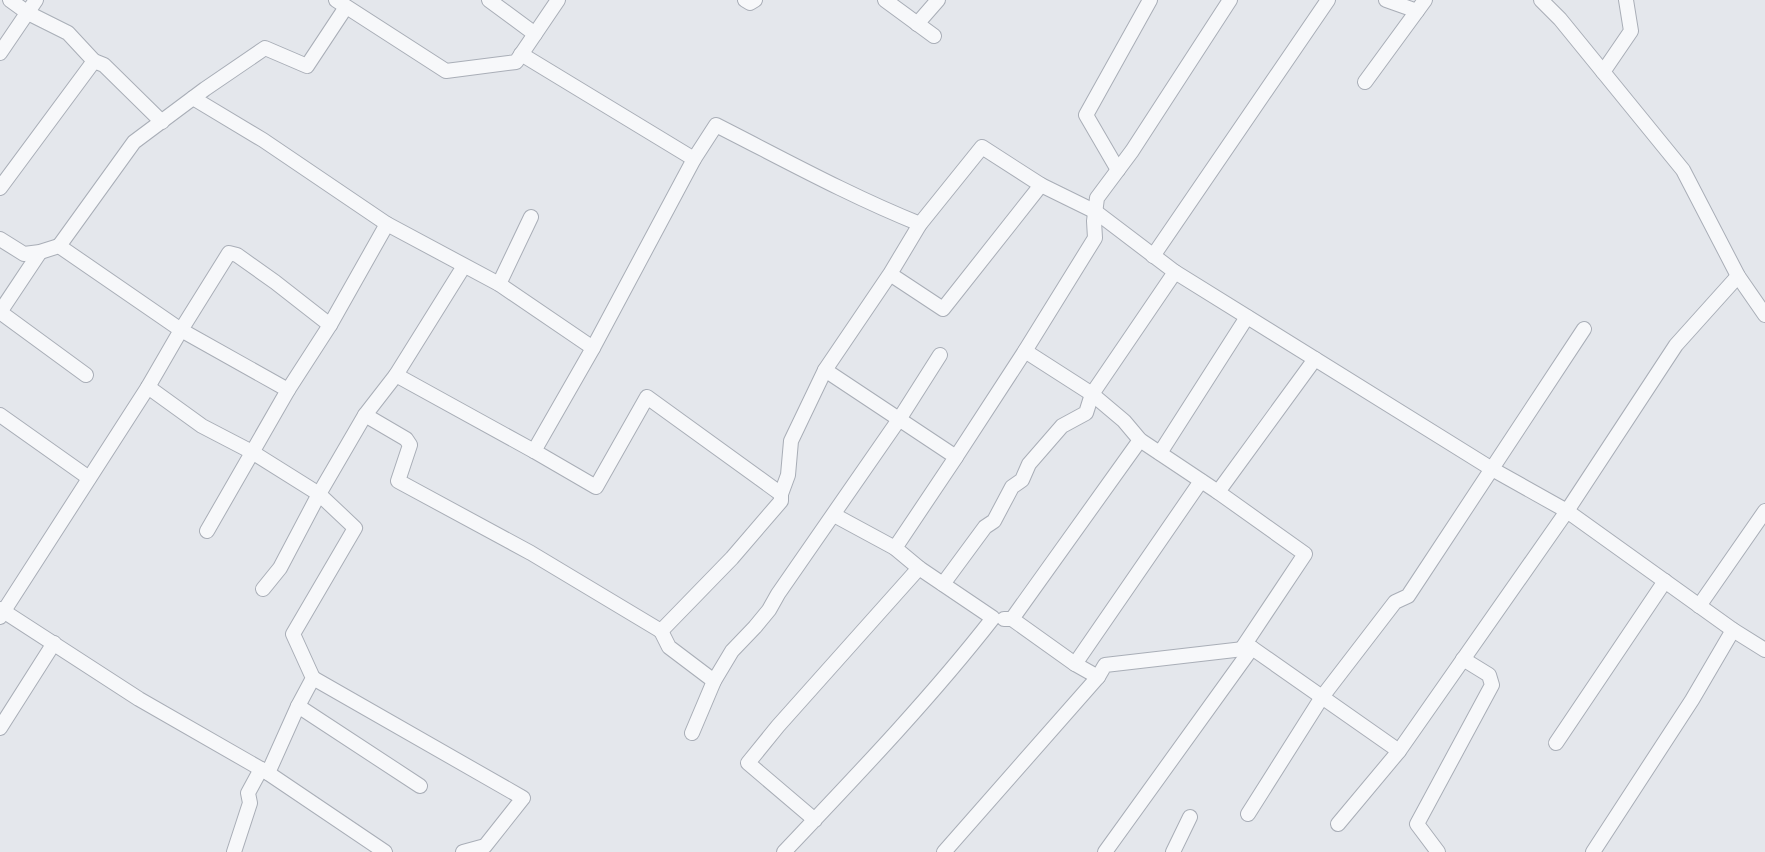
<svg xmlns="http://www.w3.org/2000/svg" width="1765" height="852" viewBox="0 0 1765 852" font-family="'Exo 2',sans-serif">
<rect width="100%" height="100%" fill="#e4e7ec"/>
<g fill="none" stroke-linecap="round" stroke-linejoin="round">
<g stroke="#a9aeb7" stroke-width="16">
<g id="minor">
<path d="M10,0l18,13 40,20 26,28 10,4 58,57"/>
<path d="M336,0l110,71 70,-9 42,-62"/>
<path d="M489,0l46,34"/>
<path d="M745,0l5,3 5,-3"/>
<path d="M885,0l49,36"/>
<path d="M1386,0l31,11"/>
<path d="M1541,0l19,19 123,151 55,106 27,39"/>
<path d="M917,24l21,-24"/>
<path d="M0,53l36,-53"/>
<path d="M521,54l173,105"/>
<path d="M1603,72l28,-41 -5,-31"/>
<path d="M1365,82l60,-82"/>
<path d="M193,98l70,42 124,84 112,60 94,64 -59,103 -138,-76 68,-109"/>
<path d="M1118,170l-32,-55 64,-115"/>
<path d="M1041,185l55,27 79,60 317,197 75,42 109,-166 62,-69"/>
<path d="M0,188l94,-127"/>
<path d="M0,239l24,15 16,-2 19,-6 122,84 -33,57 -148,230"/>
<path d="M59,246l75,-104 71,-53 60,-41 42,18 39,-59"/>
<path d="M1153,256l175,-256"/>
<path d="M499,284l32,-67"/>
<path d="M0,312l86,63"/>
<path d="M0,312l40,-60"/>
<path d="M593,348l101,-189 22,-34c67,34 134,71 204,99"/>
<path d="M1025,351l67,43 32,27 16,19 78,52 97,-133"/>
<path d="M825,370l65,-96 30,-50 62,-77 59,38 -98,124 -53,-35"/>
<path d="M148,387l54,39 50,26 67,42 36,34 -62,106 20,44 -15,28"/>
<path d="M288,390l-107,-60 48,-77 8,2 38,27 55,43"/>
<path d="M0,415l89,63"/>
<path d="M365,415l41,24 4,6 -12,36 133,72 130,78 71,-73 49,-57v-7l-134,-97 -51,90 -62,-36"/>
<path d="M1160,453l87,-136"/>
<path d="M956,457l69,-106 70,-113 -1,-17 3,-23 35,-47 98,-151"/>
<path d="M1218,492l87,62 -64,96"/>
<path d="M781,494l7,-19 3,-34 34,-71 131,87 -61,91 24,20"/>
<path d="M834,515l61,33"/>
<path d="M207,531l81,-141 42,-65 57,-101"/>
<path d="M943,584l42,-57 9,-6 18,-34 10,-7 7,-16 33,-38 24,-13 6,-19 83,-122"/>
<path d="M263,589l17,-21 39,-74 46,-79 31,-40"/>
<path d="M1699,606l66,-95"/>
<path d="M0,609l139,90 129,74 30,-67 122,80"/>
<path d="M1004,619h8l63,45 23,13"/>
<path d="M1012,619l128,-179"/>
<path d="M661,631l8,16 45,34"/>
<path d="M1075,664l126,-183"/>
<path d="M313,678l210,120 -38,48 -22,6"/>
<path d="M0,728l54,-85"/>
<path d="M692,733l22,-52 18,-30 23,-24 14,-17 9,-16 122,-176 40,-63"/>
<path d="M1556,743l109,-162"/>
<path d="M268,773l117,79"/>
<path d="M1248,814l74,-117 73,-95 13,-6 176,-267"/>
<path d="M1338,824l61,-73"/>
<path d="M234,852l16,-49 -2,-10 13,-24"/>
<path d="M784,852c72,-76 145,-152 209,-234l-74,-50 -141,158 -30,37 67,57"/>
<path d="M944,852l154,-175 7,-12 147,-17 147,103 168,-240 166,119 32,20"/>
<path d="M1105,852l147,-204"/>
<path d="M1173,852l17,-35"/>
<path d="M1438,852l-21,-28 75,-139 -3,-10 -26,-16"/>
<path d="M1593,852l99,-152 41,-70"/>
</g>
</g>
<use href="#minor" stroke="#f7f8fa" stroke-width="14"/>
</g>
</svg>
